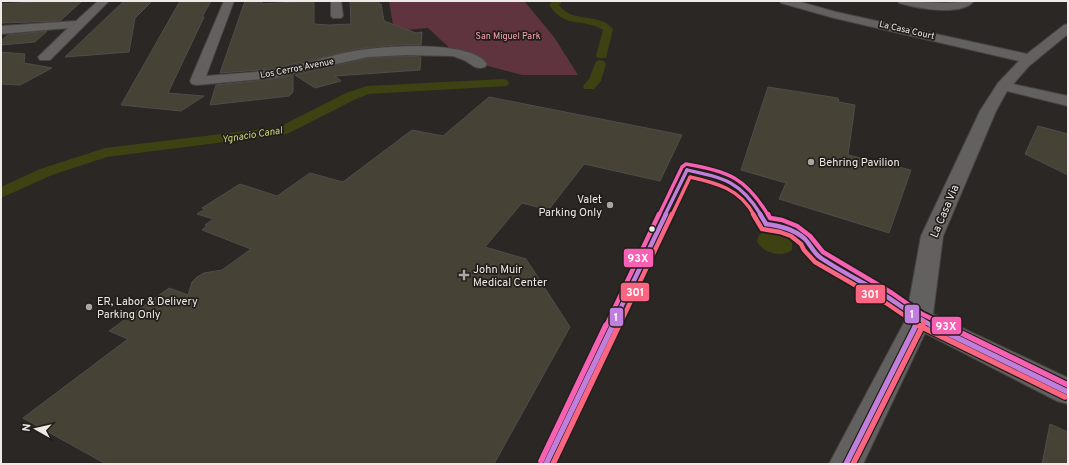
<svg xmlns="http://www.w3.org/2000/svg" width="1069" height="465" viewBox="0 0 1069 465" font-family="Overpass,sans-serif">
<rect width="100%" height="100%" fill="#2a2725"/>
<path fill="#60343f" d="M389,1h137l-1,1 29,35 24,38h-56l-42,-11 -26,-12 -26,-24 -34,3z"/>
<path fill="#3c4212" d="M763,233c11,-1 22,1 29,10v7c-10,8 -30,3 -35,-9l2,-6z"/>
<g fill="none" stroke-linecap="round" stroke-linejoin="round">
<g fill="#3c4212" fill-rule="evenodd">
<path d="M553,1h10l-4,4c13,19 41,7 54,24l-7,29h-8l-2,-2 7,-26c-21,-13 -37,0 -54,-25z"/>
<path d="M600,60l4,1 2,3 -5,17 -7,8h-10l-1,-3 6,-7 7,-18z"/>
<path d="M503,79l4,1 2,3 -2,3 -138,8 -13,5 -69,35 -180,23 -55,18 -51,23v-11l39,-18 65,-21 174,-21 67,-34 21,-7z"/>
</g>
</g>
<g fill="#474236" stroke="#4f4d4b">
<path d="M52,1h30l-22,20 -59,2v-19z"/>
<path d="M124,1h28l-17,17 -6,34 -64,5z"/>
<path d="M180,1h31l-9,16h2l-36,76 36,3 -23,15 -60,-6z"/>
<path d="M245,1h17v3l52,-3v23l15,1 22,-1 -1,-23h29v3h2l3,17 32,12 6,-1 -1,13h-25l-39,4 -84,20 -53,4z"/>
<path d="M47,31l-12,11 -34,3v-4l7,-6z"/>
<path d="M1,52l24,2 -1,9 28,5 -32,17 -19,-1z"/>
<path d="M406,56l15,1 -1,13 -85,6 6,5 -26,7 -20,-13 73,-17z"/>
<path d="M293,75v17l-4,4 -79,9 6,-20 57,-6z"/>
<path d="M768,87l70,11 1,4 16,3 -7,50 63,15 -22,63 -110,-34 7,-16 -45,-13z"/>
<path d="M489,97l193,38 -22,46 -76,-17 -34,44 -5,1 -23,-6 -37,44 41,12 44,68 -76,137h-388l-83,-46 105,-79 -19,-8 60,-43 19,7 4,-13 5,-5 7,-4 18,-3 29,-21 -49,-19 5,-4 -2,-1 8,-6 -16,-5 8,-5 -3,-1 38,-24 37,12 33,-23 33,9 69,-52 31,6z"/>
<path d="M1038,126l30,8v41l-43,-21z"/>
<path d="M1050,424l18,8v32h-26z"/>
</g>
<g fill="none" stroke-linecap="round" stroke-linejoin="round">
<g stroke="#474442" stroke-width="2">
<g id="minor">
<path d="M98,1h11l-59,59h-10l-2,-3 30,-29 -67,6v-8l75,-5z"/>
<path d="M224,1h10l-28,75c22,-2 45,-3 67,-6 32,-5 64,-18 96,-21 26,-3 102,-8 118,15l-2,3 -5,1 -5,-1 -11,-7 -11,-4 -47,-1 -38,2 -95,21 -76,7 -5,-1 -2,-3z"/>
<path d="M331,1h10l2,15 -2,2h-8l-2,-2z"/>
<path d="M780,1h17l39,11 191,42 37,-29 4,-1v10l-39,32 -16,18 55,12v10l-61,-15 -11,20 -53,125 -10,78 135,64v26l-11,-3 -132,-68 -62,131h-34l77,-145 15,-83 59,-125 18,-28 21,-22 -185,-43 -53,-15z"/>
<path d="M898,1l47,2 29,-2c-13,16 -58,7 -75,2z"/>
</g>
</g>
<use href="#minor" fill="#636160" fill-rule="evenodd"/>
<g stroke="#231e1a" stroke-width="6">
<g id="bus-1-far2">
<path d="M687,170c37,8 53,11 74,45"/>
<path d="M665,215l22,-45"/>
</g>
</g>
<g stroke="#231e1a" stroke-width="8">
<g id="bus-1-far1">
<path d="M760,214l6,10"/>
<path d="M766,224c14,2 28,5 39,15 6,6 8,14 16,19 22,15 46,26 68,40 15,10 28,20 44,28"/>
<path d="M612,326l54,-112"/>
<path d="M915,326l4,-7"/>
</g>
</g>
<g stroke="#231e1a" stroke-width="8">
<g id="bus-1">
<path d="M931,325l137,67"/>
<path d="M546,464l67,-139"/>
<path d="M846,464l70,-139"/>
</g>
</g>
<g stroke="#231e1a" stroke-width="6">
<path id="bus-2-far2" d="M672,215l18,-38c27,6 50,12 64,38"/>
</g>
<g stroke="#231e1a" stroke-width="8">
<g id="bus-2-far1">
<path d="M753,214l9,15 18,3 11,4 10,8 3,6 11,12 71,41 34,23"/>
<path d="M619,326l53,-112"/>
<path d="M922,326l2,-4"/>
</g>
</g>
<g stroke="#231e1a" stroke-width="8">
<g id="bus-2">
<path d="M918,325l147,72"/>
<path d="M553,464l66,-139"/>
<path d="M853,464l70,-139"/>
</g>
</g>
<g stroke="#231e1a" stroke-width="6">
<path id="bus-3-far2" d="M659,215l23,-48 4,-3c42,7 60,14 82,51"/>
</g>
<g stroke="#231e1a" stroke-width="8">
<g id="bus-3-far1">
<path d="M768,214l2,4 12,2 15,6 13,10 13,16 69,41 30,21 25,12"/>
<path d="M606,326l53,-112"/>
</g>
</g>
<g stroke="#231e1a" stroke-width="8">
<g id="bus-3">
<path d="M945,325l123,60"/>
<path d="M541,461l65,-136"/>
</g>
</g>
<use href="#bus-1-far2" stroke="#c07fdc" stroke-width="3.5"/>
<use href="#bus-1-far1" stroke="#c07fdc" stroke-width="4.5"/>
<use href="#bus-1" stroke="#c07fdc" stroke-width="5.5"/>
<use href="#bus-2-far2" stroke="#fa6682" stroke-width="3.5"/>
<use href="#bus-2-far1" stroke="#fa6682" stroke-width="4.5"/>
<use href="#bus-2" stroke="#fa6682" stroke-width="5.5"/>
<use href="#bus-3-far2" stroke="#f860b3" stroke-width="3.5"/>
<use href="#bus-3-far1" stroke="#f860b3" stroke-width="4.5"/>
<use href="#bus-3" stroke="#f860b3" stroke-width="5.5"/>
</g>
<g fill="#a9a6a3" stroke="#231e1a" stroke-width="1.5">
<circle cx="811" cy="162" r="4"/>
<circle cx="610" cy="205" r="4"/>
<path d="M462 269h4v4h4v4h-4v4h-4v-4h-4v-4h4z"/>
<circle cx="89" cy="307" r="4"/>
</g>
<circle fill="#edeae7" stroke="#231e1a" stroke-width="1.5" cx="652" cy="229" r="3.5"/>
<g text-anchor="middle" stroke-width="3.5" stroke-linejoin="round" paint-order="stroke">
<g font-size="9" fill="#edeae7" stroke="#231e1a">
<text transform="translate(907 30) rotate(13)" y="3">La Casa Court</text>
<text transform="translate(297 68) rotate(-11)" y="3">Los Cerros Avenue</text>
</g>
<g font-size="9" fill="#f6a4b7" stroke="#231e1a">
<text x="508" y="39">San Miguel Park</text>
</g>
<g font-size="10" font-style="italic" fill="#cfde7d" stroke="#231e1a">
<text transform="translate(252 134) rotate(-9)" y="4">Ygnacio Canal</text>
</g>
<g font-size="11" fill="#edeae7" stroke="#231e1a" text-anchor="start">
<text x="819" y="166">Behring Pavilion</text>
<text x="602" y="203" text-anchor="end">Valet<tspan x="602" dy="13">Parking Only</tspan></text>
<text x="473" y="273">John Muir<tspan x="473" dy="13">Medical Center</tspan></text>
<text x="97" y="305">ER, Labor &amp; Delivery<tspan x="97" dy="13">Parking Only</tspan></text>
</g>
<g font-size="11" fill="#edeae7" stroke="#231e1a">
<text transform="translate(944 211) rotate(-67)" y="4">La Casa Via</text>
</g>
</g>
<g stroke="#231e1a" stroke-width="1.5">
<rect x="623" y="248" width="31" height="20" rx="4" fill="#f860b3"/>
<rect x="620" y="282" width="30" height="20" rx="4" fill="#fa6682"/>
<rect x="855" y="284" width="31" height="20" rx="4" fill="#fa6682"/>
<rect x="904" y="304" width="16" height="20" rx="4" fill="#c07fdc"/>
<rect x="609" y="307" width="15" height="20" rx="4" fill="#c07fdc"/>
<rect x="931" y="316" width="31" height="19" rx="4" fill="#f860b3"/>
</g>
<g font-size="11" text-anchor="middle" font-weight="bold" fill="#fff">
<text x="638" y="262">93X</text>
<text x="635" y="296">301</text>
<text x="870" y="298">301</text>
<text x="912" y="318">1</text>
<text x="616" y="321">1</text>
<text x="946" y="330">93X</text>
</g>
<rect width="1069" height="465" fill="none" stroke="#edeae7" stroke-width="4"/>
<g transform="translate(36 429) rotate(278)" stroke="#231e1a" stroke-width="3" paint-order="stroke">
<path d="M0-3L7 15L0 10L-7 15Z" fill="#edeae7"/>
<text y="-6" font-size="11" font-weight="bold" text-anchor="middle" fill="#edeae7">N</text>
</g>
</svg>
